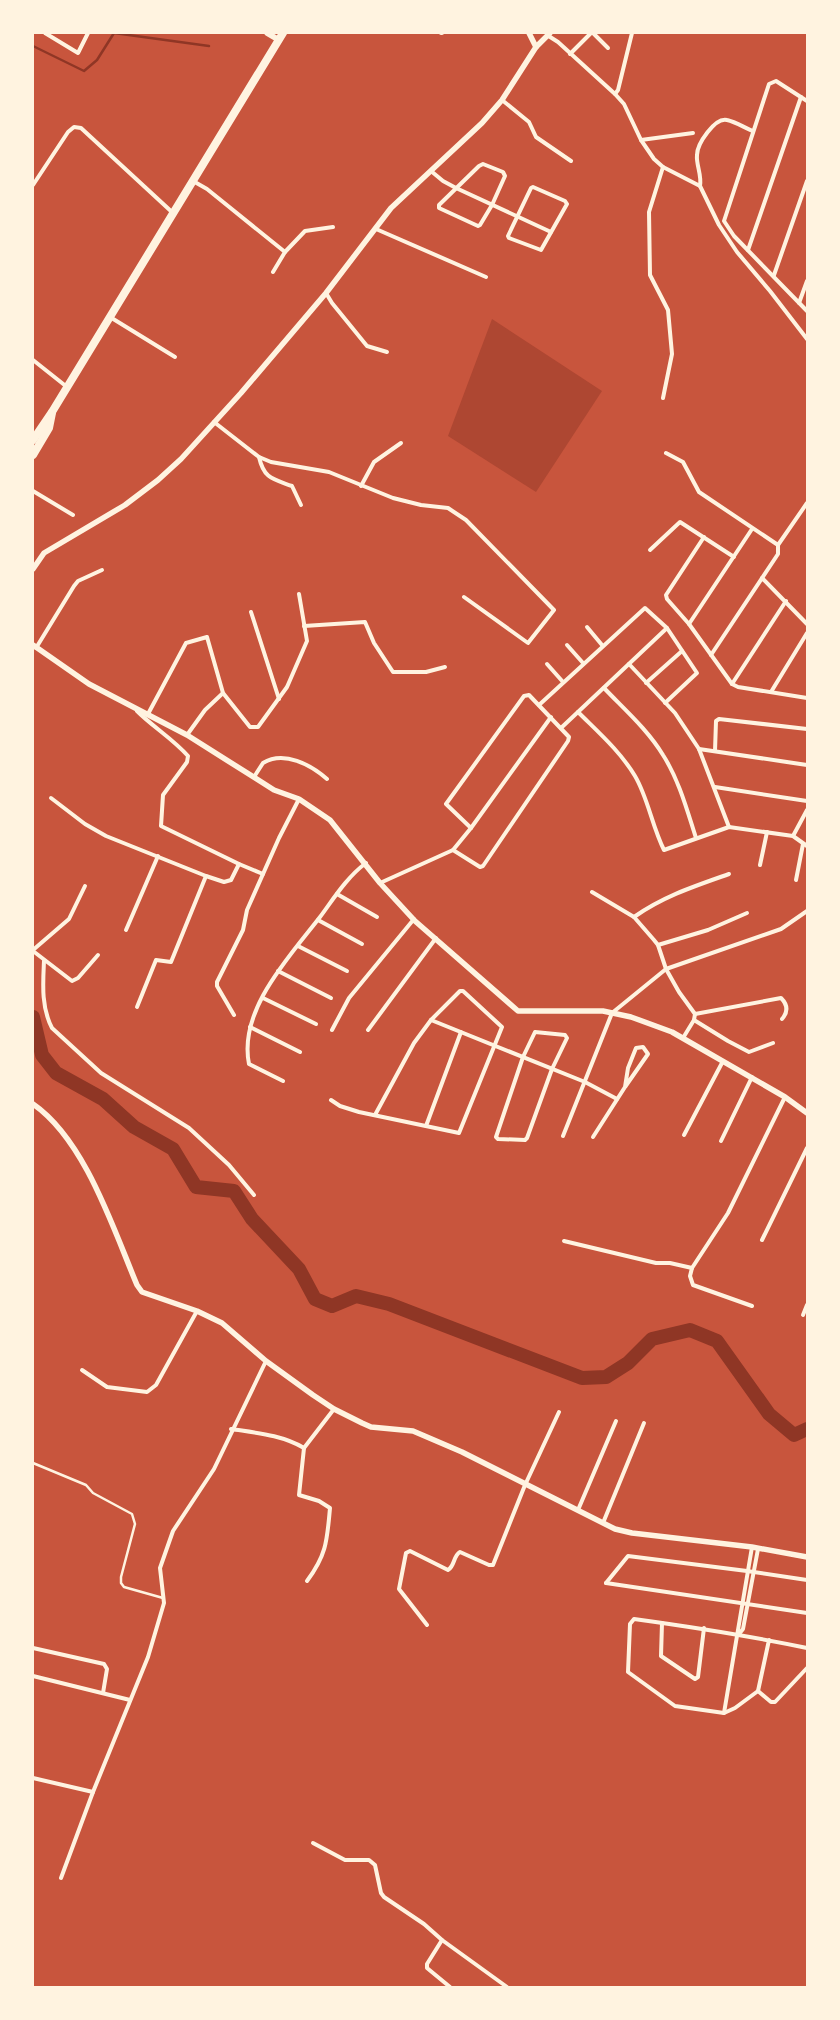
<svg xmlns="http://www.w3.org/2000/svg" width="840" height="2020" viewBox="0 0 840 2020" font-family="Barlow,sans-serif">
<rect width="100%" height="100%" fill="#c8553d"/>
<path fill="#ae4732" d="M492,319l110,72 -66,101 -88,-56z"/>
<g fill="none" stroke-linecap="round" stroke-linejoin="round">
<path stroke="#8f3625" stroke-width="2.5" d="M33,46l51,25 13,-11 17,-27 95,13"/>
<path stroke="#8f3625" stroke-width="14" d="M33,1017l9,38 14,18 47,26 31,28 39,22 23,38 38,4 18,28 47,50 16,30 17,7 24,-10 33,8 193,74 24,-1 22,-14 24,-24 38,-9 27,11 52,73 25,21 13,-6"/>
<path stroke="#fff3e0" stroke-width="2.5" d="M33,1463l53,22 7,8 39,21 3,10 -14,53v6l3,4 39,11"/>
<g stroke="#fff3e0" stroke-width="4">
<path d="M45,33l33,20 10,-20"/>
<path d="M441,33h1"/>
<path d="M593,33l15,15"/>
<path d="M547,35l11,7 57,52 9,10 17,36 13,19 9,8 37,19 19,39 18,27 33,39 37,48"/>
<path d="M570,54l21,-21"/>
<path d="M615,94l3,-4 14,-57"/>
<path d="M502,100l27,22 7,15 35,24"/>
<path d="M807,101l-31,-20 -7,3 -45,137 10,15 73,75"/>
<path d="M641,140l52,-7"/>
<path d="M483,164l20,8 2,4 -13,29 -12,20 -2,1 -39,-18v-3l40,-39z"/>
<path d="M431,171l12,10 13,7 95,44"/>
<path d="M193,181l14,8 78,63"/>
<path d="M33,185l35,-53 6,-5 7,1 92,85"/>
<path d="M700,186c2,-11 -4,-21 -3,-31 0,-11 18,-38 30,-35 9,2 18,8 26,11"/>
<path d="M533,187l32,14 2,3 -26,46 -32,-12 -1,-2 23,-48z"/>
<path d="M376,229l110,48"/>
<path d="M748,250l53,-153"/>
<path d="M273,272l12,-20 20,-21 28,-4"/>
<path d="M774,275l33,-94"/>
<path d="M326,293l6,10 35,43 20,6"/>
<path d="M799,303l8,-22"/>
<path d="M110,317l65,40"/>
<path d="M33,360l34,27"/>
<path d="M663,398l9,-44 -4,-44 -18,-35 -1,-63 14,-45"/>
<path d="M214,422l45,35 12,5 58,10 64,26 28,7 27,3 18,12 88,90 -26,33 -64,-46"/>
<path d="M666,453l17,9 16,30 79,53"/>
<path d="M259,457c5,22 14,22 33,29l9,19"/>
<path d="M361,486l13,-24 27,-19"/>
<path d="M33,491l40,24"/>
<path d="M704,537l-38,58 1,4 22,25 43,60 6,3 69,11"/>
<path d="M650,550l30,-28 54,35"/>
<path d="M762,578l45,46"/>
<path d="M251,612l28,87"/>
<path d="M689,624l63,-95"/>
<path d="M304,626l61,-4 9,21 19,29h33l19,-5"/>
<path d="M587,627l15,18"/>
<path d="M567,645l16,18"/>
<path d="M36,648l38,-62 4,-5 24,-11"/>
<path d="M711,655l67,-101v-9l29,-42"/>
<path d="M547,664l16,18"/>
<path d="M629,664l46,49 24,36 30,78"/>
<path d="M646,683l36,-32"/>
<path d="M732,684l54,-83"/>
<path d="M604,688c20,21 44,42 59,67 16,25 24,55 33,83"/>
<path d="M771,692l36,-59"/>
<path d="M539,705l106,-97 22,20 30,45 -32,30"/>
<path d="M137,711c16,16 36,28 51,45l-1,6 -24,33 -2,31 78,38 24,10"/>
<path d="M578,712c20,20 42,39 57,64 13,22 17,50 29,74l65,-23 64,9 14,10"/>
<path d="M148,714l38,-71 21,-6 16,56 27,34h8l29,-40 20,-46 -8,-47"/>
<path d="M561,728l106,-100"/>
<path d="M187,735l18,-25 18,-17"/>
<path d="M699,749l108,16"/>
<path d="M715,751l1,-30 3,-2 88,10"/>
<path d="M254,777l9,-14c21,-13 48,2 64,16"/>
<path d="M715,787l92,14"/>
<path d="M51,798l34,26 21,12 100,40 18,6 7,-2 8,-16"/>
<path d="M793,836l14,-26"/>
<path d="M453,850l27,17 3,-1 85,-125 1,-4 -40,-42 -5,1 -78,108 25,24"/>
<path d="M760,865l7,-33"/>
<path d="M796,880l7,-36"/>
<path d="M380,883l73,-33 18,-22 80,-111"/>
<path d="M592,892l42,25 20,23 4,5 8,24 13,23 16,22 -1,6 -11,18"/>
<path d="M337,894l40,23"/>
<path d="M634,917c30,-21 61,-31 95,-43"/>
<path d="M318,920l44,24"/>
<path d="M126,930l32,-74"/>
<path d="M658,945l50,-15 39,-17"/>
<path d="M298,946l49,25"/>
<path d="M33,950l36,-31 16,-33"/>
<path d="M33,951l39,30 6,-3 20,-23"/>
<path d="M44,961c-1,22 -3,46 8,67l49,45 88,55 40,37 25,30"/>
<path d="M278,971l53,27"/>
<path d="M263,998l53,26"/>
<path d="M137,1007l19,-47 15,2 35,-86"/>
<path d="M695,1014l86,-16c7,7 7,14 1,21"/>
<path d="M234,1015l-17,-29v-4l26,-52 4,-20 32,-72 20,-39"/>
<path d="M431,1020l154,62 32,17"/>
<path d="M694,1020l34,21 21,11 24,-9"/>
<path d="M250,1027l50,25"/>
<path d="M332,1030l17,-32 65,-79"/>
<path d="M368,1030l68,-92"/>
<path d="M535,1032l30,3 2,3 -15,31 -25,69 -2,2 -27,-1 -2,-2 27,-80z"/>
<path d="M283,1081l-34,-17c-11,-54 41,-108 71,-147 14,-19 27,-40 46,-54"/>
<path d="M331,1100l9,6 19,6 100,21 43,-106 -39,-36h-3l-29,29 -17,23 -39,72"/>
<path d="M426,1126l35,-94"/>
<path d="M684,1135l39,-74"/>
<path d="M563,1136l49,-123 54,-44 115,-40 26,-18"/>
<path d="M593,1137l32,-50 23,-33 -5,-7 -7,1 -8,20 -3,19"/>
<path d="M721,1141l31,-64"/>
<path d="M762,1240l45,-92"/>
<path d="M564,1241l92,22h14l22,5"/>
<path d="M752,1306l-59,-21 -3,-9 2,-8 36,-55 57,-116"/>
<path d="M803,1315l4,-10"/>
<path d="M82,1370l25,17 40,5 9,-7 41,-74"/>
<path d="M231,1429c26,4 51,6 73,19"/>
<path d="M578,1510l38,-89"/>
<path d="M603,1523l41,-100"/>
<path d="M307,1581c20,-27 20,-41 23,-73l-11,-7 -20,-6 5,-47 30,-39"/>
<path d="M606,1583l22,-27 119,15 60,9"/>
<path d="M606,1583l201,30"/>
<path d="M662,1623l-1,33 34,23 3,-2 6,-49"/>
<path d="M427,1625l-28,-36 7,-36 4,-2 38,19c7,-4 5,-14 12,-18l29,13h4l32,-80 34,-73"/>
<path d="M739,1634l4,-5 15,-80"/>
<path d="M769,1640l-11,51 -23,17 -11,5 -49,-7 -47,-34 2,-48 4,-5c58,8 116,17 173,29"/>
<path d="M33,1648l71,16 3,5 -4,24"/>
<path d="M33,1676l97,24"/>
<path d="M758,1691l13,11h4l32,-34"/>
<path d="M724,1713l28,-166"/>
<path d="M33,1778l60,14"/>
<path d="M313,1843l32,17h24l6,5 6,28 3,4 40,27 18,16 65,47"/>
<path d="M61,1878l32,-86 55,-135 16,-54 -4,-35 13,-37 41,-62 52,-108"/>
<path d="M442,1940l-15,24v4l23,19"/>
</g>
<g stroke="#fff3e0" stroke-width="5.5">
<path d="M267,33l12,7"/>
<path d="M529,33l7,14"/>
<path d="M33,569l11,-16 81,-48 33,-25 23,-21 60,-66 85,-100 65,-85 91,-85 20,-23 34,-53 14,-14"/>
<path d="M33,645l56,39 98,51 87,55 25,9 31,21 50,63 35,38 103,90h85l28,6 41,15 113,65 22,16"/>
<path d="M33,1104c52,36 80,124 104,181l5,7 55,19 25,12 44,38 47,34 21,14 28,14 9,4 42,4 49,21 153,77 17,4 120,14 55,10"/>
</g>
<g stroke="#fff3e0" stroke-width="8">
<path d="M33,440l19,-28 231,-379"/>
<path d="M33,455l16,-27 3,-15"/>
</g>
</g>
<rect width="840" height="2020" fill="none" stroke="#fff3e0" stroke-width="68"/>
</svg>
